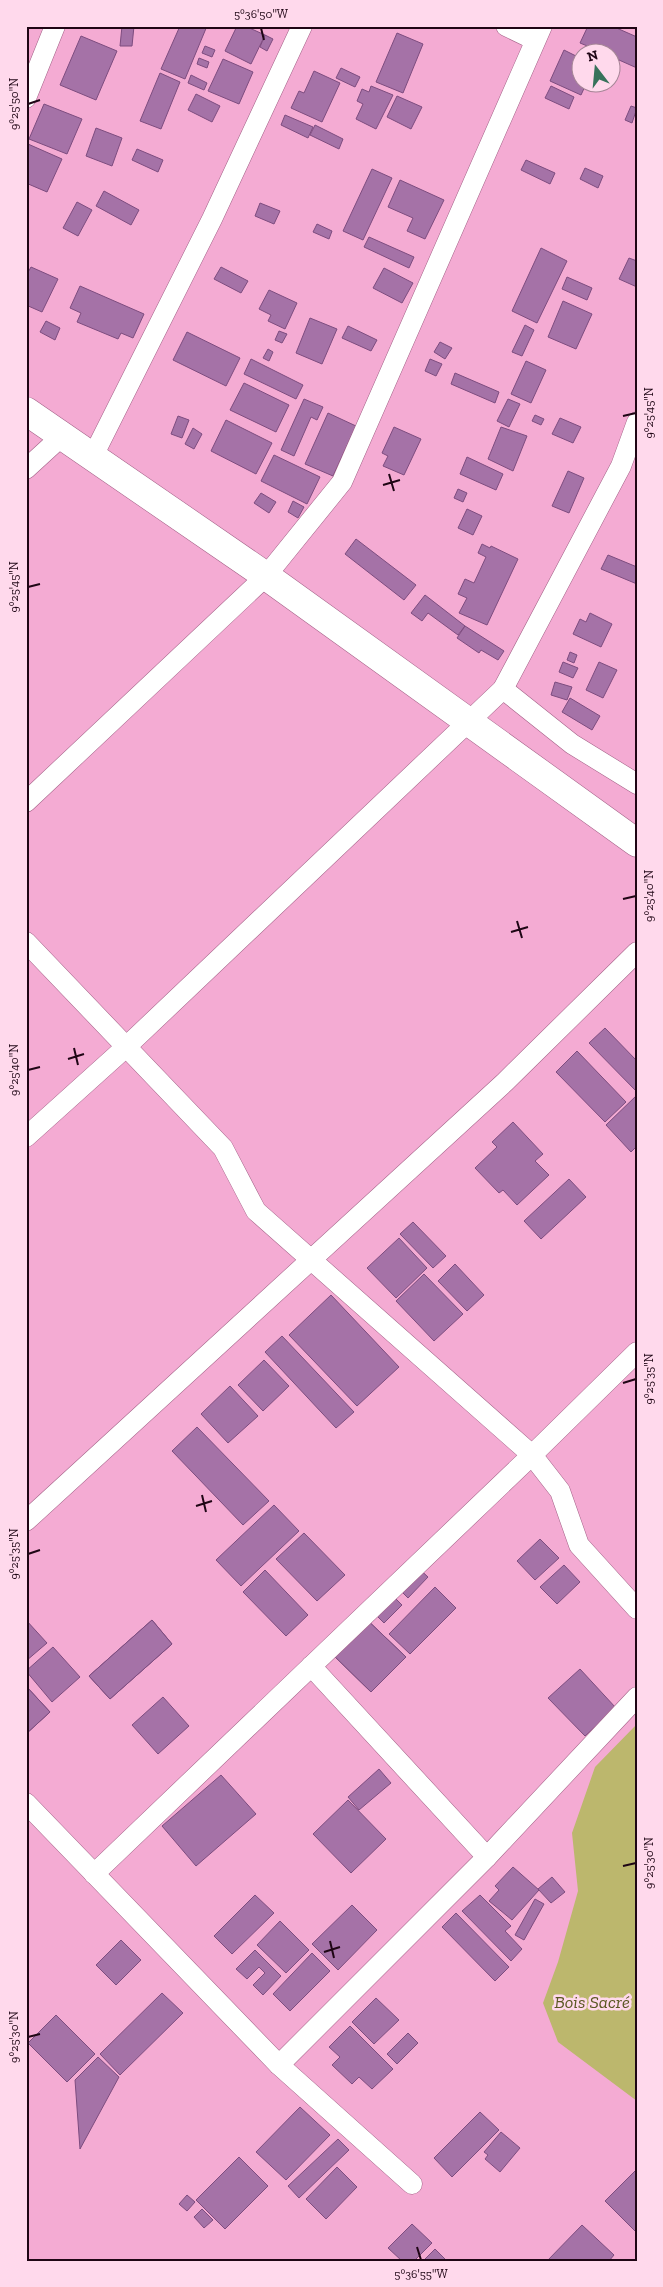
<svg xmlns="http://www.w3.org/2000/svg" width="663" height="2287" viewBox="0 0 663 2287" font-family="'Zilla Slab',serif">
<rect width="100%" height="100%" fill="#f4abd3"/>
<path fill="#bcb76d" d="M637,1724v377l-79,-59 -15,-39 15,-41 20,-71 -6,-58 23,-66z"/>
<g fill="#a572a7" stroke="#7d4c7f">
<path d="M122,26h12l-2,20h-12z"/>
<path d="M180,26h27l-22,53 -24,-10z"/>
<path d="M237,26h8l20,9 -14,29 -26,-13z"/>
<path d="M588,26h24l25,11v31l-27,-12v-4h-8l-22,-9z"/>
<path d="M397,33l26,11 -20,49 -27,-11z"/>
<path d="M265,35l8,4 -6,12 -7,-4z"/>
<path d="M81,36l36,15 -21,49 -36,-15z"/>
<path d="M205,46l10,4 -3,7 -10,-4z"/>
<path d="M564,50l16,8v24h7l-6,13 -31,-14z"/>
<path d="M199,58l10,4 -2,6 -10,-4z"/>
<path d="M223,59l30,13 -14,32 -31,-13z"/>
<path d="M341,68l19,9 -5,10 -19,-9z"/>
<path d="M314,71l26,12 -18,39 -31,-14 8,-17 5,2z"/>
<path d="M160,73l20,9 -19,47 -21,-8z"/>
<path d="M191,75l16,8 -3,7 -16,-7z"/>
<path d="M371,86l22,9 -17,34 -20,-10 7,-15 -6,-3 5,-12 7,3z"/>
<path d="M551,86l23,11 -5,12 -24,-11z"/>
<path d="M196,94l24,12 -8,16 -24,-12z"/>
<path d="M397,96l25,11 -11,22 -24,-12z"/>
<path d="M44,104l38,15 -15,35 -38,-15z"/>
<path d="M631,106l6,2 -5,15 -7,-3z"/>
<path d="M285,115l28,12 -5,11 -27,-13z"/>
<path d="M315,125l28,14 -4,10 -29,-14z"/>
<path d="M96,128l26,10 -10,28 -26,-10z"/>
<path d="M28,144l34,15 -15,33 -21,-9z"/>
<path d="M137,149l26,11 -5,12 -26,-12z"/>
<path d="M526,160l29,13 -5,11 -29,-14z"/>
<path d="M585,168l18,8 -5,12 -18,-9z"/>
<path d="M372,169l20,9 -29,62 -20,-9z"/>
<path d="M400,180l44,20 -19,39 -18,-8 6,-13 -25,-11z"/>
<path d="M104,191l35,19 -8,15 -35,-19z"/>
<path d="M77,202l15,8 -14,26 -15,-8z"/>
<path d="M260,203l20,8 -6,13 -19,-8z"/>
<path d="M317,224l15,7 -3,8 -16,-7z"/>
<path d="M369,237l45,20 -5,11 -45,-21z"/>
<path d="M541,248l26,13 -30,62 -25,-12z"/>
<path d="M629,258l8,3v26l-18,-8z"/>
<path d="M31,267l27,12 -16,33 -16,-7v-29z"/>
<path d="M221,267l27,14 -7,12 -27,-14z"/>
<path d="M384,268l29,15 -11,20 -29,-15z"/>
<path d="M567,277l25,11 -5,12 -25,-11z"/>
<path d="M80,286l64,28 -11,24 -12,-5 -3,6 -41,-17 4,-9 -11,-5z"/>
<path d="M269,290l28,13 -12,26 -17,-8 3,-6 -12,-6z"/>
<path d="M563,301l29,13 -16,35 -28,-12z"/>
<path d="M310,318l27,11 -15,35 -26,-11z"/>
<path d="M46,321l14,7 -5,12 -15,-8z"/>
<path d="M525,325l9,5 -12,26 -10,-4z"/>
<path d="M348,326l29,14 -6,11 -29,-13z"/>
<path d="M279,331l8,3 -5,9 -7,-3z"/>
<path d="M187,332l53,26 -14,28 -53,-26z"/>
<path d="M440,342l12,6 -7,11 -11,-7z"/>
<path d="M268,349l5,3 -4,9 -6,-3z"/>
<path d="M251,359l52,26 -7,14 -52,-25z"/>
<path d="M430,359l12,5 -6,12 -11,-5z"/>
<path d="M526,361l20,9 -15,33 -20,-9z"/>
<path d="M455,373l44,19 -4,11 -44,-19z"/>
<path d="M244,383l45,22 -13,27 -46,-22z"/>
<path d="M304,399l19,8 -6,13 -6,-3 -17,39 -13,-6z"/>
<path d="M508,399l12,5 -11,23 -12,-6z"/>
<path d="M328,413l28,13 -23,50 -28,-12z"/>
<path d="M535,415l9,4 -3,6 -9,-4z"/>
<path d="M178,416l11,4 -7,18 -11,-4z"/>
<path d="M560,418l21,9 -8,16 -21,-9z"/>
<path d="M226,420l46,23 -16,31 -45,-23z"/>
<path d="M394,427l27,12 -17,36 -21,-9 5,-10 -6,-3z"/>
<path d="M501,427l26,9 -14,35 -25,-12z"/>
<path d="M193,428l9,6 -8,15 -9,-5z"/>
<path d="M274,455l46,22 -13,27 -46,-23z"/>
<path d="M467,457l36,17 -7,16 -36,-16z"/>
<path d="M568,471l16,7 -15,35 -17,-7z"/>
<path d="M458,489l9,4 -4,9 -9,-4z"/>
<path d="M261,493l15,9 -7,11 -15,-10z"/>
<path d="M293,501l11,6 -6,11 -10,-6z"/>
<path d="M467,509l15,7 -9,19 -15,-7z"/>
<path d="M356,539l60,46 -12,15 -59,-46z"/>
<path d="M482,544l8,4 1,-2 27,13 -31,66 -28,-12 8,-15 -9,-4 7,-15 9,4 12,-26 -8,-4z"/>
<path d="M608,555l29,12v17l-36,-15z"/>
<path d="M425,595l40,31 -7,9 -30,-22 -6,8 -11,-8z"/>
<path d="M590,613l22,11 -11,23 -28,-13 7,-15 6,3z"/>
<path d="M465,626l39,25 -6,9 -17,-10 -2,3 -22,-15z"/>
<path d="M570,652l7,3 -3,8 -7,-3z"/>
<path d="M563,662l15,6 -5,10 -14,-6z"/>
<path d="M599,662l18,8 -14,28 -17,-8z"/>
<path d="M555,682l17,5 -5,13 -16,-5z"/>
<path d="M570,698l30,18 -8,14 -30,-18z"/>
<path d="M605,1028l32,33v31l-48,-49z"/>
<path d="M577,1051l49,51 -21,20 -49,-50z"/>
<path d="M637,1095v51l-6,6 -25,-27z"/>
<path d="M513,1122l30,32 -8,7 14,14 -32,30 -14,-15 -4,3 -24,-25 22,-21 -5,-5z"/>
<path d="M569,1179l17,18 -45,42 -17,-18z"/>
<path d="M413,1222l33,34 -13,12 -33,-34z"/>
<path d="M399,1238l28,30 -31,30 -29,-30z"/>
<path d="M455,1264l29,31 -17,16 -29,-30z"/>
<path d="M424,1274l39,40 -29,27 -38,-40z"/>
<path d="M331,1295l68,72 -42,39 -68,-71z"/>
<path d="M282,1336l72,76 -18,16 -71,-76z"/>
<path d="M264,1360l25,26 -26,25 -25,-26z"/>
<path d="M230,1386l28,30 -30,27 -27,-29z"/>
<path d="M197,1427l72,74 -26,24 -71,-74z"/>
<path d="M274,1505l25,26 -58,55 -25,-26z"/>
<path d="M304,1533l41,42 -28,26 -41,-42z"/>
<path d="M540,1539l19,19 -24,22 -18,-19z"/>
<path d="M415,1565l13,12 -20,21 -13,-13z"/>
<path d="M564,1565l16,17 -23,22 -17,-17z"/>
<path d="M265,1570l43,45 -22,21 -43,-44z"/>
<path d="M435,1587l21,21 -46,46 -21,-20z"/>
<path d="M389,1592l13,13 -18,18 -13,-13z"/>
<path d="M362,1615l44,42 -35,35 -43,-42z"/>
<path d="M362,1615l44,42 -35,35 -43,-42z"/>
<path d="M26,1620l21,23 -21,18z"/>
<path d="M152,1620l20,24 -62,55 -21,-23z"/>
<path d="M152,1620l20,24 -62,55 -21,-23z"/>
<path d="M53,1647l27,30 -28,25 -26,-31z"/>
<path d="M580,1669l36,39 -31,28 -37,-38z"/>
<path d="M26,1686l24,26 -24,22z"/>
<path d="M26,1686l24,26 -24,22z"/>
<path d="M163,1697l26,29 -31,28 -26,-29z"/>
<path d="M379,1769l12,14 -32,27 -11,-13z"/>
<path d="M221,1775l35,39 -60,52 -34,-40z"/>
<path d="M348,1800l38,39 -35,34 -38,-39z"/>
<path d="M513,1867l26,23 -27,30 -23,-19 10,-11 -4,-4z"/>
<path d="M552,1877l13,15 -14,11 -13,-14z"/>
<path d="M255,1895l19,18 -42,41 -18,-18z"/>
<path d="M480,1895l31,31 -6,5 17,18 -11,12 -49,-50z"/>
<path d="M535,1899l9,5 -20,36 -9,-5z"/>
<path d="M352,1905l25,25 -39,40 -26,-26z"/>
<path d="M456,1913l53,54 -14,14 -53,-54z"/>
<path d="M280,1921l29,29 -23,23 -29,-28z"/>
<path d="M121,1940l20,20 -25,25 -20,-20z"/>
<path d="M255,1950l26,26 -18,19 -10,-10 12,-12 -6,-6 -12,12 -11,-10z"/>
<path d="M312,1953l18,18 -40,40 -17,-17z"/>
<path d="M162,1993l21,20 -63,62 -20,-21z"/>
<path d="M376,1998l23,22 -25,24 -22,-22z"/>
<path d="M56,2015l39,39 -28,28 -39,-39z"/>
<path d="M350,2026l43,43 -21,20 -13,-12 -7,7 -20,-19 8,-8 -11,-10z"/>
<path d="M408,2033l10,10 -21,21 -10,-10z"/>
<path d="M98,2057l21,20 -39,72 -5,-69z"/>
<path d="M300,2107l30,28 -44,45 -30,-28z"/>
<path d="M480,2112l19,18 -47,47 -18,-19z"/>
<path d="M501,2132l19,16 -20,24 -15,-13 3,-4 -4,-3z"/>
<path d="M338,2139l11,11 -50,48 -11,-12z"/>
<path d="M239,2157l29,29 -43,43 -29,-29z"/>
<path d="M337,2167l20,20 -31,32 -20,-20z"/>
<path d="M635,2171l2,2v60l-32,-32z"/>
<path d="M187,2195l8,7 -8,9 -8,-7z"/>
<path d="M202,2209l11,11 -9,8 -10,-11z"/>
<path d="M412,2224l20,19 -18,18h-12l-14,-13z"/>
<path d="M582,2225l32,30 -5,6h-62z"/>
<path d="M435,2249l12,12h-24z"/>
</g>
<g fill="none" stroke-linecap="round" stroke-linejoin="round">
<g stroke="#a36187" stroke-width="21">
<g id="minor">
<path d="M506,26l29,14"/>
<path d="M26,98l29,-72"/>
<path d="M93,456l119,-237 90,-193"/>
<path d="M26,469l36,-33"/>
<path d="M503,689l69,55 65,40"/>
<path d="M26,802l240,-226 76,-94 200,-456"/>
<path d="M26,942l197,206 33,63 276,244 28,36 19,54 58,64"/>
<path d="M26,1137l100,-90 377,-358 118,-223 16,-44"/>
<path d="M26,1521l479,-439 132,-130"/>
<path d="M311,1666l176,191"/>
<path d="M26,1803l253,262 133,119"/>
<path d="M94,1874l438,-419 105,-103"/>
<path d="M279,2065l208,-208 150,-160"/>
</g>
</g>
<g stroke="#a36187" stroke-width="29">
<path id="secondary" d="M26,411l240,165 371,267"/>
</g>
<use href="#minor" stroke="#fff" stroke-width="20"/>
<use href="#secondary" stroke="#fff" stroke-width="28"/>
</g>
<path fill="none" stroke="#1f0615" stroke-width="2" d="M261,28l3,12M28,104l12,-4M623,416l13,-3M389,474l5,17M383,485l17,-5M28,587l12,-3M623,899l13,-3M517,921l5,17M511,932l17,-5M74,1048l4,17M68,1059l16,-5M28,1070l12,-3M623,1383l13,-4M202,1495l4,17M196,1506l16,-5M28,1554l12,-4M623,1866l13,-3M330,1941l4,17M324,1952l16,-5M28,2037l12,-3M417,2247l4,13"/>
<g text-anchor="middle" stroke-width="5" stroke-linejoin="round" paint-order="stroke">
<g font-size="18" font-style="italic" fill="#5b5823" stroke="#ffd9ec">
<text x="592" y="2008">Bois Sacré</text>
</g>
</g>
<rect width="663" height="2287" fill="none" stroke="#ffd9ec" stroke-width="55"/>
<g transform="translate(596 68) rotate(344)"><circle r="24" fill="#ffd9ec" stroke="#a58596"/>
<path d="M0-4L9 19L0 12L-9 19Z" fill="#38725b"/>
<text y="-8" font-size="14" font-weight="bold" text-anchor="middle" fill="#1f0615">N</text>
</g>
<rect x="28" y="28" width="608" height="2232" fill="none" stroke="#1f0615" stroke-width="2"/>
<g font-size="12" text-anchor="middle" fill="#1f0615">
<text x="261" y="18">5°36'50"W</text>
<text transform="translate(14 104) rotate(-90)" y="4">9°25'50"N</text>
<text transform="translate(649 413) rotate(-90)" y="4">9°25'45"N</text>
<text transform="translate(14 587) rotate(-90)" y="4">9°25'45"N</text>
<text transform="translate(649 896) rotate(-90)" y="4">9°25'40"N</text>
<text transform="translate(14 1070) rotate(-90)" y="4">9°25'40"N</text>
<text transform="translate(649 1379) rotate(-90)" y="4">9°25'35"N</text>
<text transform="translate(14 1554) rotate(-90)" y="4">9°25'35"N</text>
<text transform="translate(649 1863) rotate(-90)" y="4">9°25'30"N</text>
<text transform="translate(14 2037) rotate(-90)" y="4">9°25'30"N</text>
<text x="421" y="2278">5°36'55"W</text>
</g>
</svg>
